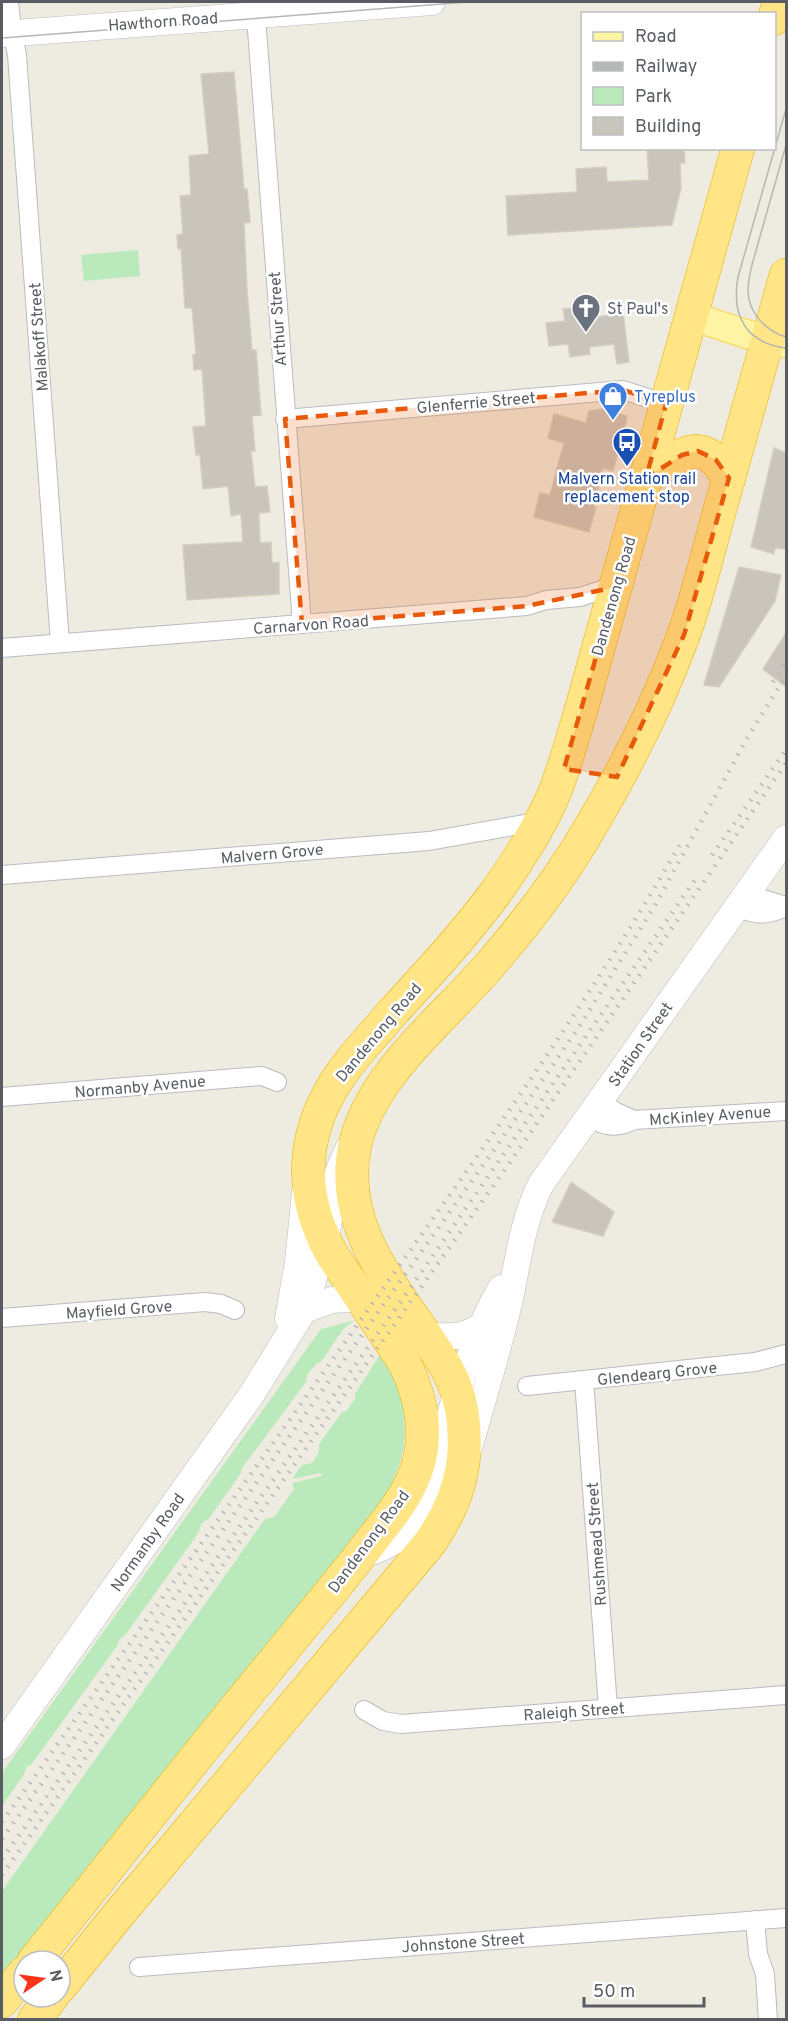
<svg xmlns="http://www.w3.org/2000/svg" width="788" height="2021" viewBox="0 0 788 2021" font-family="Overpass,sans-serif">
<rect width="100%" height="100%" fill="#eeece0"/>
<g fill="#bae9bc">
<path d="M138,250l2,26 -56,5 -3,-26z"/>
<path d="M355,1320l-11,8 -23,34 -4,1 -10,12 -1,7 -64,86 -1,5 -33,47c-6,1 -8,6 -9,12l-73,102 -7,6 -2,6 -86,119 -4,1 -4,10 -21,30v-33l319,-444z"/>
<path d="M382,1351c6,12 14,25 18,38 2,6 3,13 3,19 6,38 -3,61 -21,94l-380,480v-91l263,-372 10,-3 19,-27 -2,-6 30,-7 -1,-3 -29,6 10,-14 10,-2 7,-11v-8l23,-32 4,-1 9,-12v-5z"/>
</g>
<g fill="#c9c5bd" stroke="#d3cebe" stroke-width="1.5">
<path d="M234,72l10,117h3l3,33 -6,1 3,67 5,60h4l5,65 -9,1 3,35h-4l4,36 12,-1 3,26 -11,1 1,30 11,-1 1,21 7,-1v32l-92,6 -4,-55 60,-3 -2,-28 -10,2 -3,-30 -25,3 -3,-34h-4l-3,-28 13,-1 -4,-57 -8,1 -1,-15 3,-1 -4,-46h-7l-4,-59h-3l-1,-14 6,-1 -3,-38 11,-1 -2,-39 20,-2 -8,-80z"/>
<path d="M647,148h37l1,15h-5l1,25 -9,37 -164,10 -2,-39 71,-4 -1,-23 30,-2 1,15 42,-2z"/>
<path d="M583,307l2,12 38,-6 6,49 -12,2 -3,-20 -25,3 1,7 -20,3 -2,-13 -19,2 -3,-23 19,-2 -2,-12z"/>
<path d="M602,409l25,7 -1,6 -13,49 -10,-3 -10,39h3l-7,25 -55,-15 6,-24 10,2 14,-52 -16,-5 6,-24 32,9 3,-12z"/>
<path d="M774,448l12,5v96l-11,-1 -1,6 -23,-7z"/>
<path d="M739,567l42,8 -6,26 -56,86 -15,-2z"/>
<path d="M786,633v54l-23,-18z"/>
<path d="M571,1182l43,30 -11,24 -51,-14z"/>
</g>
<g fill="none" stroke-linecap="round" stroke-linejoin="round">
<g stroke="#b9bbc1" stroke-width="20">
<g id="street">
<path d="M9,2l3,27 5,26 43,588"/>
<path d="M250,2l7,28 45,594"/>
<path d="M285,419l338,-29 43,14"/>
<path d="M2,648l525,-42 19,-6 34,-3 37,-12"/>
<path d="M2,875l427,-34 112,-20"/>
<path d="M749,890l11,8 26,8"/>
<path d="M737,906c18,11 31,9 49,1"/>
<path d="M2,1097l246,-20 14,-1 15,6"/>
<path d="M600,1101l16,11 18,8"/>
<path d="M589,1117c16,10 28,12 45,3l152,-9"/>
<path d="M2,1318l203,-16 16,2 14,6"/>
<path d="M584,1380l24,328"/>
<path d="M527,1386l228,-24 31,-8"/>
<path d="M364,1710l19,11 18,3 385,-29"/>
<path d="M755,1920l3,34 7,20 3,46"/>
<path d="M139,1967l647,-49"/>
</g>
</g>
<g stroke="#b9bdc4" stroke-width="27">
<g id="secondary">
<path d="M2,34l430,-32"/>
<path d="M304,1310l28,-10 27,-2"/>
<path d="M288,1319l10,-57 7,-70"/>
<path d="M425,1335c25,2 36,4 58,-10"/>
<path d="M470,1445c13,-47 28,-94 39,-142 9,-40 13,-82 32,-119l245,-346"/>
<path d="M360,1556c14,-5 31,-10 41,-21 34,-33 34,-72 47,-114 13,-42 30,-94 53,-133"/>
<path d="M2,1746l250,-352 52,-84 21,-68 13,-70 10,-23"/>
</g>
</g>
<g stroke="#ffd348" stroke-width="30">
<path id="primary" d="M691,316l77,25 18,2"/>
</g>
<g stroke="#eeae00" stroke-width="34">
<g id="highway">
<path d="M774,19l5,-17"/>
<path d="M646,478c17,-11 44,-37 64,-22 8,5 13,15 19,22"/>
<path d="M34,1961c83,-103 163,-207 247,-308 31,-39 64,-77 94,-117 16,-20 32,-40 41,-65 13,-37 5,-75 -12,-109l-71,-106c-34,-59 -33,-119 4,-176 15,-24 37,-45 55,-67 36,-39 72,-78 104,-121 22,-31 43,-63 58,-98 12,-30 20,-61 29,-91l155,-555"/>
<path d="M60,1987l58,-72 311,-371c20,-28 33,-57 35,-92 1,-22 0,-42 -8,-63 -7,-20 -20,-38 -32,-56 -39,-56 -85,-115 -69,-188 17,-74 93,-129 140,-186 36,-42 69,-86 96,-133 34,-57 68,-125 91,-187 16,-42 26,-87 38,-130 22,-78 44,-156 66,-234"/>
<path d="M2,2001l22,-28"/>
<path d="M34,2020l18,-23"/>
</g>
</g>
<use href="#street" stroke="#fff" stroke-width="18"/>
<use href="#secondary" stroke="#fff" stroke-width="26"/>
<use href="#primary" stroke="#fff4a4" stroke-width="28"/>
<use href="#highway" stroke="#ffe586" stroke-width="33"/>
<g stroke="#b5b6b6" stroke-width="1.5">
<path d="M2,38l466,-36"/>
<path d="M786,109l-48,168c-7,39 8,66 48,71"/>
<path d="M786,145c-9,32 -18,63 -27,95 -4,16 -11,33 -11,50 0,23 18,41 38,47"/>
</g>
<g stroke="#b5b6b6" stroke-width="4.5" stroke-dasharray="1.5 8" stroke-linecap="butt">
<path d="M773,682l13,-20"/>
<path d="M712,855l74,-105"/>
<path d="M2,1822c126,-177 254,-354 380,-532 105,-147 210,-293 300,-449"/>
<path d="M2,1839l487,-682 90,-130 75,-120 95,-172 37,-59"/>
<path d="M2,1859l409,-572 286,-410"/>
<path d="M2,1875l504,-707 280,-405"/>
</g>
</g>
<path fill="#e8590c" fill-opacity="0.2" stroke="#e8590c" stroke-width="4.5" stroke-dasharray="12 8" stroke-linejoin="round" d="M623,390l43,14 -20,74 36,-23 16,-4 18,9 13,18 -45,157 -67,142 -53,-8 52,-182 -89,19 -225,18 -17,-205z"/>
<defs>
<g id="church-pin" transform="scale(1.5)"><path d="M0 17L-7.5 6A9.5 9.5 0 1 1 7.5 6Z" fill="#6b7280" stroke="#fff"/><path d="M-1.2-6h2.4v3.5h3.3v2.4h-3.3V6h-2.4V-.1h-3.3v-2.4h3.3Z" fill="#fff"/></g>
<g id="shop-pin" transform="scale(1.5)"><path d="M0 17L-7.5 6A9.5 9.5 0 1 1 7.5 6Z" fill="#3f7fe0" stroke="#fff"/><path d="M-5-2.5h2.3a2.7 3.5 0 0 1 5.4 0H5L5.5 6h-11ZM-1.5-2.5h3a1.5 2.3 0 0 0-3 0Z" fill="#fff"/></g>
<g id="bus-pin" transform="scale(1.5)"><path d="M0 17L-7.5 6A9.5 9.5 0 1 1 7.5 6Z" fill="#1a4fb4" stroke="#fff"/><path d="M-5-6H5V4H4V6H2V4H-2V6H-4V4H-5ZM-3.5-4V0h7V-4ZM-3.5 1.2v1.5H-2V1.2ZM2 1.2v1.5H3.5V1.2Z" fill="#fff"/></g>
</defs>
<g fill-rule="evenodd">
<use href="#church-pin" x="586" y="308"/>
<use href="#shop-pin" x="613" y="396"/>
<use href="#bus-pin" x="627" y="442"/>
</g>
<g text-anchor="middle" stroke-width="5" stroke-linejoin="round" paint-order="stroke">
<g font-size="16" fill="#595d63" stroke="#fff">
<text transform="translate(163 21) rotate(-4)" y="6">Hawthorn Road</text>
<text transform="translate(277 319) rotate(-94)" y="6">Arthur Street</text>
<text transform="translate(38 337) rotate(-94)" y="6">Malakoff Street</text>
<text transform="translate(476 402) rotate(-5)" y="6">Glenferrie Street</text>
<text transform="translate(613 596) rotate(-74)" y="6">Dandenong Road</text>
<text transform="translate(311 624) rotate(-4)" y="6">Carnarvon Road</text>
<text transform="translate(272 853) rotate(-5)" y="6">Malvern Grove</text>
<text transform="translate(378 1032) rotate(-50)" y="6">Dandenong Road</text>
<text transform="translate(640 1044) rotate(-55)" y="6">Station Street</text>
<text transform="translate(140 1086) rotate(-5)" y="6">Normanby Avenue</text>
<text transform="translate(710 1115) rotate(-4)" y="6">McKinley Avenue</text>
<text transform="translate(119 1309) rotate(-4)" y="6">Mayfield Grove</text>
<text transform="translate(657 1373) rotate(-6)" y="6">Glendearg Grove</text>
<text transform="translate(368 1541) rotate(-53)" y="6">Dandenong Road</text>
<text transform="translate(147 1542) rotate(-55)" y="6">Normanby Road</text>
<text transform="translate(596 1544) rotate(-94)" y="6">Rushmead Street</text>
<text transform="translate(574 1711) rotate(-4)" y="6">Raleigh Street</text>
<text transform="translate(463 1942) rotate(-4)" y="6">Johnstone Street</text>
</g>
<g font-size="16" fill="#5b616d" stroke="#fff" text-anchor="start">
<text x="607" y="314">St Paul's</text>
</g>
<g font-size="16" fill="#366cbe" stroke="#fff" text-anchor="start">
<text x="634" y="402">Tyreplus</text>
</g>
<g font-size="16" fill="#164399" stroke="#fff">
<text x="627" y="484">Malvern Station rail<tspan x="627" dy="18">replacement stop</tspan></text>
</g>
</g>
<rect width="788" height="2021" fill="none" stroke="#595d63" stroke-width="6"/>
<rect x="581" y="12" width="195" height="138" fill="#ffffff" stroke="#bdbec1" stroke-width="1.5"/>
<rect x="593" y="32" width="30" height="9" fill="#fff4a4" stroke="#bdbec1" stroke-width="1.5"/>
<text x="635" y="42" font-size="18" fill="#595d63">Road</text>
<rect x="593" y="62" width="30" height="9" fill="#b5b6b6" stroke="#bdbec1" stroke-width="1.5"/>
<text x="635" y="72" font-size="18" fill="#595d63">Railway</text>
<rect x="593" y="87" width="30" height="18" fill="#bae9bc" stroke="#bdbec1" stroke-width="1.5"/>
<text x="635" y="102" font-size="18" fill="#595d63">Park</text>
<rect x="593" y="117" width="30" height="18" fill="#c9c5bd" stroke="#bdbec1" stroke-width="1.5"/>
<text x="635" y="132" font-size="18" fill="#595d63">Building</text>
<g transform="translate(42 1979) rotate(77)"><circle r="28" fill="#ffffff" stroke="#bdbec1" stroke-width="1.5"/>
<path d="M0-4.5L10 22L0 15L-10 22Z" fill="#fa351a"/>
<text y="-9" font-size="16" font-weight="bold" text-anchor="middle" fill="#595d63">N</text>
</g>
<path d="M584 1997v9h120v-9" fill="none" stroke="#595d63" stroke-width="3"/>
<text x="593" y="1997" font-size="18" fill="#595d63" stroke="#ffffff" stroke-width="4.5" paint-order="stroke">50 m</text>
</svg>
